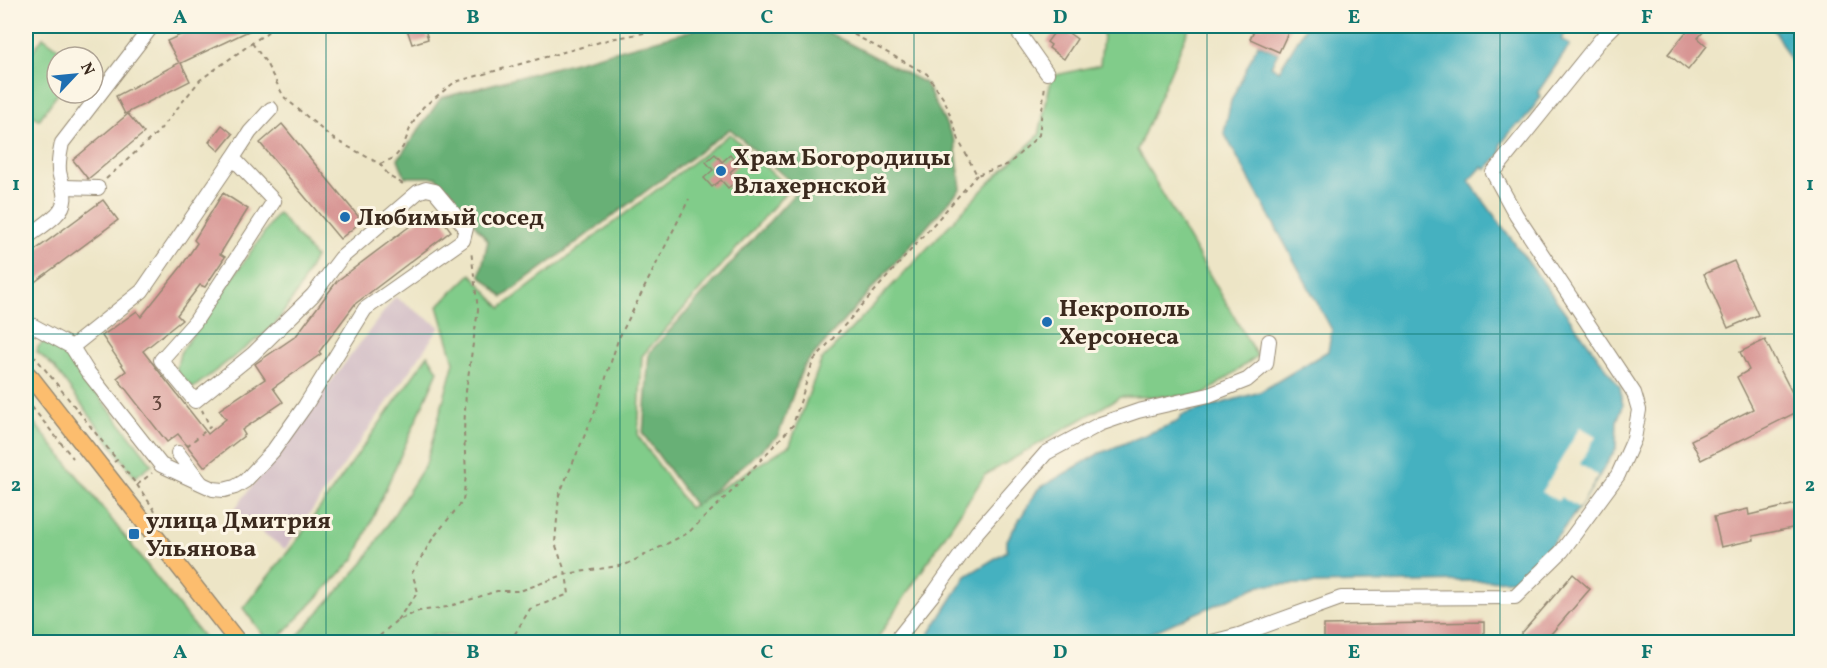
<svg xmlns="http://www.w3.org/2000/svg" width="1827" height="668" viewBox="0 0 1827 668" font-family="Vollkorn,serif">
<rect width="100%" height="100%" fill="#fcf5e5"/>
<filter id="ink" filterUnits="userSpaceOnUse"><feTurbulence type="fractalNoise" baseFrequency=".0167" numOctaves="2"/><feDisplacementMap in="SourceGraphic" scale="12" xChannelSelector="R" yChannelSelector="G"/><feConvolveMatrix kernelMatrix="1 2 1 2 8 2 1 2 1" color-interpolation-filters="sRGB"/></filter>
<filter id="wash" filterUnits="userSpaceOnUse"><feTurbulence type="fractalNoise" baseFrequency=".008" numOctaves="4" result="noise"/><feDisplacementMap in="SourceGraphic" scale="24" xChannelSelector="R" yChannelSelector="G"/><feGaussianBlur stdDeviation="1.35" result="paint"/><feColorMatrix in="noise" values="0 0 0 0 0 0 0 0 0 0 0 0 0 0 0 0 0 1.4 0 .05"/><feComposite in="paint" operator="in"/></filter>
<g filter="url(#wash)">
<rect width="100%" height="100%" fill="#ede5c6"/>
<path fill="#d2bdc6" d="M395,297l45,30 -155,222 -52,-38z"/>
<g fill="#81cc8a" stroke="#5e7b54" stroke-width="1.5">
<path d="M1104,26h86l-53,124 120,206 -55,40 -82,1 -135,78 -110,167h-113l-35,-6 -12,6h-207l-3,-4 -72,-3 -10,7h-131l71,-79 63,-99 28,-102 -16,-56 33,-32 30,34 229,-174 59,55 -147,167 -4,80 51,72 101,-63 31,-84 166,-176 52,-50 13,-59 48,-11z"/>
<path d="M43,37l27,20h-13l1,36 -19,27 -13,-10v-50z"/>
<path d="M278,213l37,44 -17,34 -24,35 -81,62 -17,-17 4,-18z"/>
<path d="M43,342l11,5 16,12 82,105 -17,13 -81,-110 -17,-15 1,-5z"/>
<path d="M428,355l10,16 -83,187 -80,84h-7l-25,-34 52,-65z"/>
<path d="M26,413l54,66 127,163 -181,-1z"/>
</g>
<path fill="#68b076" stroke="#526d4a" stroke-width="1.5" d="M702,26h114l109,57 30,59 6,46 -158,179 -25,69 -83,70 -52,-72 6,-81 150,-164 -69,-60 -227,168 -23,-22 8,-34 -52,-64h-31l-7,-18 43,-61 249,-67z"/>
<g fill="#44b1c0" stroke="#406e6f" stroke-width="1.5">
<path d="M1306,26h265l-10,13 9,6 -32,47 3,5 -19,26 -7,3 -14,18v10l-15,15 -4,-2 -13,14 151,206 3,19 -6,15 -1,28 -37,59 -41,54 -19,18 -258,5 -131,57h-206l42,-66 41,-25v-11l31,-51 60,-35 79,-32 5,-7 78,-23 68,-41 4,-21 -108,-197 7,-32 27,-57 20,9 -7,13 8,5z"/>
<path d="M1772,26h29v49l-8,-10z"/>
</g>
<path fill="#ede5c6" d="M1580,427l16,9 -16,28 18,12 -19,32 -18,-11 -3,4 -16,-9z"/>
<g id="blocks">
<g fill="#d89694">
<path d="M200,26h59l-78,37 9,18 -65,33 -9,-18 63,-33 -12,-22z"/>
<path d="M406,26h18l4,13 -16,5z"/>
<path d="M1256,26h35l-12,26 -29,-13z"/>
<path d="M1691,26h17l-10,12 9,8 -19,24 -20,-16z"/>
<path d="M1063,29l14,10 -13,20 -15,-11 2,-3 -4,-3 9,-12 4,3z"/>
<path d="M128,114l16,19 -56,46 -15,-19z"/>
<path d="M282,124l80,97 -22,18 -80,-96z"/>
<path d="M222,125l11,9 -14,17 -10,-9z"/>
<path d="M715,154l7,8 8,-7 8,10 -8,7 7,9 -9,7 -7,-8 -9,7 -8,-9 9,-8 -7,-8z"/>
<path d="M223,193l25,16 -28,45 5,3 -20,30 -5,-2 -23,30 5,5 -39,31 65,83 18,-15 -7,-9 46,-31 -10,-15 41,-28 41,-55 97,-73 17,23 -96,73 -36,48 2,2 -48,34 10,14 -41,28 3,5 -41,32 -26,-33 -11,8 -50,-64 9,-7 -24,-35 35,-25 4,6 40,-50 16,-24 -3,-3z"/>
<path d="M103,200l15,20 -86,64 -6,-9v-18z"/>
<path d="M1734,261l24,54 -30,13 -24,-54z"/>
<path d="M1765,340l36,70 -100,50 -10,-20 62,-31 -16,-32 12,-7 -9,-18z"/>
<path d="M1800,503l2,23 -49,10 1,4 -33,7 -7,-30 34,-8 1,6z"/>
<path d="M1573,574l17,15 -46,53h-30z"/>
<path d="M1484,622v20h-160v-17z"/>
</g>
</g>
</g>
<g filter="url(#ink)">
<use href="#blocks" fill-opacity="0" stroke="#948872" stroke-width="1.5"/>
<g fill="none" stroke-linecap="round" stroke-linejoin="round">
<g stroke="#948872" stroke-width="16">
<g id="minor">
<path d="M1014,26l33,47"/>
<path d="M65,187l33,1"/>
<path d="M26,238c9,-7 21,-14 30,-23 15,-14 6,-27 3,-44 -1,-10 1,-18 3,-28l90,-117"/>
<path d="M26,322l46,25 15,24 74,94 52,24 11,1 11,-3 10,-6 28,-30 32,-45 60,-97 98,-69 3,-12 -31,-37 -9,-2 -8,3 -77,66 -28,37 -60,59 -58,47 -34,-41 34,-38 79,-121 -41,-43"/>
<path d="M72,347l70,-56 91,-133 17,-26 21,-23"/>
<path d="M178,453l23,30"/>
<path d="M895,642l39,-49 43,-61 69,-79 54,-29 38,-13 71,-16 38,-15 19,-16 3,-23"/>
<path d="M1212,642l27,-7 102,-37 174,-1 47,-46 56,-76 16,-36 5,-29 -5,-17 -118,-178 -23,-42 109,-135 12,-12"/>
</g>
</g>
<g stroke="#948872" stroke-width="19">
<path id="major" d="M26,373l6,6 206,263"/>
</g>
<g stroke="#948872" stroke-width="2" stroke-dasharray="4.5 4.5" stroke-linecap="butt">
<path d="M838,26l89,48 18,27 15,42 17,32 32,-11 30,-29 6,-50"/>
<path d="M26,33l6,-7"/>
<path d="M252,43l13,18 19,36 48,41 48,26 10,13 15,8"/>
<path d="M380,164l14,-6 9,-11 8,-21 12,-19 32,-25 156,-43 71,-13"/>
<path d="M106,179l52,-47 42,-52 76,-54"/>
<path d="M26,349l10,9 81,102"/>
<path d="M26,400l47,58"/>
<path d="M187,446l23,-19 -8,-17"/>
<path d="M114,462l3,-2 20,25 15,-12"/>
<path d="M137,485l19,27"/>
<path d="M397,620l21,-28 -6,-19 21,-35 30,-37 3,-26 -2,-43 2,-41 12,-81 -7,-60"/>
<path d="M373,642l23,-21 23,-10 28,-4 50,-16h23l46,-17 59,-9 63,-32 43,-41 62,-67 20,-64 164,-186"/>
<path d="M510,642l20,-33 39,-15 -3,-20 -11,-31 4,-48 37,-86 22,-69 71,-141"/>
</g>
<use href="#minor" stroke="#fff" stroke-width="14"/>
<use href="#major" stroke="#fcbd6e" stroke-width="16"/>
</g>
</g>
<path fill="none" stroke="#0f766e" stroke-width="1.5" stroke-opacity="0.55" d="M326,26v616M620,26v616M914,26v616M1207,26v616M1500,26v616M26,334h1776"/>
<g fill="#1f6fb2" stroke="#fcf5e5" stroke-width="2">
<circle cx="721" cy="171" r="6"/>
<circle cx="345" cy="217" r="6"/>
<circle cx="1047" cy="322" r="6"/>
<rect x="128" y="528" width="12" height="12" rx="3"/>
</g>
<g text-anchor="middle" stroke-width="6" stroke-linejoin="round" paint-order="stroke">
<g font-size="21" fill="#62453c">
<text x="157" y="406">3</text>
</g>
<g font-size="24" font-weight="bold" fill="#3b2a1e" stroke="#fcf5e5" text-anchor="start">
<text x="733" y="165">Храм Богородицы<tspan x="733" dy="28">Влахернской</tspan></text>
<text x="357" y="225">Любимый сосед</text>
<text x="1059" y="316">Некрополь<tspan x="1059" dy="28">Херсонеса</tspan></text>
<text x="146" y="528">улица Дмитрия<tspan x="146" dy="28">Ульянова</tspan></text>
</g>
</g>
<rect width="1827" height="668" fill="none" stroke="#fcf5e5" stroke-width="66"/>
<g transform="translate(75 75) rotate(64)"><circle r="28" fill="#fcf5e5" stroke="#afa495" stroke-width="1.5"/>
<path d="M0-4.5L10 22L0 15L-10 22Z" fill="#1f6fb2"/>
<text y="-9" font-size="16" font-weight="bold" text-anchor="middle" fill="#3b2a1e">N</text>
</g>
<rect x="33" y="33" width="1761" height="602" fill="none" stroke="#0f766e" stroke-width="2"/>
<g font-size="20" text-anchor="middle" font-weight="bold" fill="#0f766e">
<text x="180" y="23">A</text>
<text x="473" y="23">B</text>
<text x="767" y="23">C</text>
<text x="1060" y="23">D</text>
<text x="1354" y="23">E</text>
<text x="1647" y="23">F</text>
<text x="16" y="190">1</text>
<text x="1810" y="190">1</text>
<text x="16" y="491">2</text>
<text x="1810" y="491">2</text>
<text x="180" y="658">A</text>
<text x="473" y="658">B</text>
<text x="767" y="658">C</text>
<text x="1060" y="658">D</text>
<text x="1354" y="658">E</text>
<text x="1647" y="658">F</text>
</g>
</svg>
